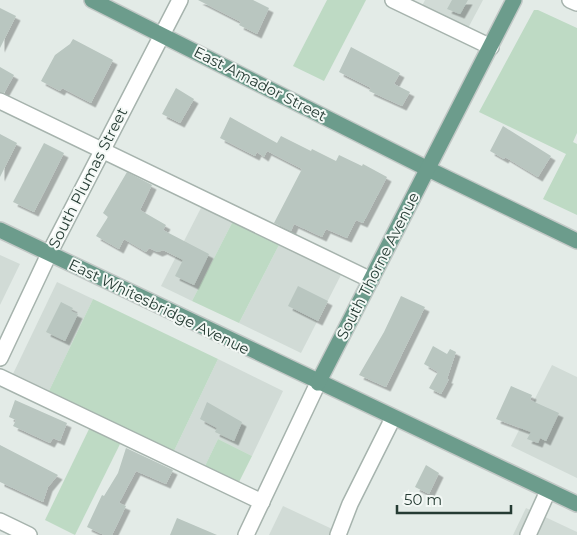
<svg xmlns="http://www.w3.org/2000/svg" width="577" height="535" viewBox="0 0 577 535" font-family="Montserrat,sans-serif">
<defs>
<filter id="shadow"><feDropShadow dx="4.5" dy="4.5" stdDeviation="0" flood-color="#0004"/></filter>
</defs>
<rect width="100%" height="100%" fill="#e3ebe7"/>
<g fill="#d1dbd6">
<path d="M425,0h58l-16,30 -46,-22z"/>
<path d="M203,204l31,15 -42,82 -31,-15z"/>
<path d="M281,241l62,30 -42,82 -62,-30z"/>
<path d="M0,255l20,9 -20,41z"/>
<path d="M57,282l36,17 -45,94 -36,-17z"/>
<path d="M218,359l65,32 -31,65 -34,-17 -14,29 -31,-15z"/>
<path d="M552,365l25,12v101l-66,-32z"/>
<path d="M283,506l62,29h-76z"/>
<path d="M526,508l51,24v3h-64z"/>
</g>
<g fill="#bedac4">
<path d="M327,0h39l-42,81 -31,-15z"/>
<path d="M534,10h4l39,18v105l-4,9 4,2v71l-34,-16 23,-45 -87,-42z"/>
<path d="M234,219l47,22 -42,82 -47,-22z"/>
<path d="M93,299l125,60 -45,94 -125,-60z"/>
<path d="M90,427l31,15 -46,93 -30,-15z"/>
<path d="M218,439l34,17 -14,28 -34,-16z"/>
</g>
<g fill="#b9c6c0" filter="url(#shadow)">
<path d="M198,0h55l16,8 -12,26 -18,-9 2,-3z"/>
<path d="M452,0h16l-8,14 -13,-5z"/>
<path d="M0,8l16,8 -16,32z"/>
<path d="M73,39l40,21 -22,43 -29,-15 -2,3 -19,-10 14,-26 15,-11z"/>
<path d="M351,47l49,26 -6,11 16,8 -8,14 -33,-15 2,-3 -32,-16z"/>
<path d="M0,67l14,8 -10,18 -4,-1z"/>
<path d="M176,88l18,11 -14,24 -18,-9z"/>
<path d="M230,117l47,26 4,-7 30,15 1,-2 24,12 3,-6 23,11 1,-2 24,13 -24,46 -7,-3 -9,18 -21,-9 -4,8 -28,-13 -3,7 -17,-8 28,-54 -35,-18 -3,6 -7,-5 -2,4 -35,-18z"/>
<path d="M503,126l48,30 -13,21 -33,-20 -1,2 -14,-8z"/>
<path d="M0,134l17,9 -17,34z"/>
<path d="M44,143l20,10 -30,59 -21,-10z"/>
<path d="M127,172l25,13 -12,25 26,15 -3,5 46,24 -15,31 -19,-9 8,-16 -20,-10 -5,2 -9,-4 -3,4 -22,-13 -5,10 -23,-13 12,-19 -5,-4z"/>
<path d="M298,286l30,15 -10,20 -30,-15z"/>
<path d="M401,296l24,11 -39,80 -27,-12 25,-43z"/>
<path d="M61,302l12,6 -2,3 7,3 -13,27 -19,-9z"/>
<path d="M433,346l14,8 3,-5 6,3 -9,27h2l-8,15 -12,-6 9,-16 -14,-8z"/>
<path d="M511,386l21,9 -2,5 29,13 -13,28 -6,-3 -2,5 -11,-4 4,-7 -35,-13z"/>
<path d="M15,400l52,23 -7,18 -7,-3 -3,5 -37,-17 3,-6 -7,-3z"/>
<path d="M207,402l35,20 -8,19 -19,-9 2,-4 -17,-9z"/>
<path d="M0,445l58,30 -10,12 -5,15 -43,-20z"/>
<path d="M126,448l47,22 -7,14 -30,-13 -17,32 7,3 -14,29h-8l-17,-8 15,-32 2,1 14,-23z"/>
<path d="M426,465l13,8 -10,21 -14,-7z"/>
<path d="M177,518l40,17h-47z"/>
</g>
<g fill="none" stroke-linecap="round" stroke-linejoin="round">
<g stroke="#a6b3ad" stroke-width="18">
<g id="minor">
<path d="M393,0l98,47"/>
<path d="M570,0l7,3"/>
<path d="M0,101l371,179"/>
<path d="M0,358l49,-104 131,-254"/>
<path d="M0,377l262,125"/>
<path d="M0,521l29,14"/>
<path d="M246,535l72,-152"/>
<path d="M338,535l12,-31 43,-86"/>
<path d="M528,535l20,-44"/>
</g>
</g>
<g stroke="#c2c8c6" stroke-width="18">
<g id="major">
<path d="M92,0l336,169 149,72"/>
<path d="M0,230l577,274"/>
<path d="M318,383l196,-383"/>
</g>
</g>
<use href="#minor" stroke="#fff" stroke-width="15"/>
<use href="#major" stroke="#6c9c8c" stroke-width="15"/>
</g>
<g text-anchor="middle" stroke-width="4" stroke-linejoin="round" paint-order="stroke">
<g font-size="15" fill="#253b33" stroke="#f3f8f5">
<text transform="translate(260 84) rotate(27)" y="5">East Amador Street</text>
<text transform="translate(88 178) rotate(-63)" y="5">South Plumas Street</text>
<text transform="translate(378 266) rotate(-63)" y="5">South Thorne Avenue</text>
<text transform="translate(159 307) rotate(26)" y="5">East Whitesbridge Avenue</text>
</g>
</g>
<path d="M397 505v8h114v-8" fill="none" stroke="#253b33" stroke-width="2.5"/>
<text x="404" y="505" font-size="15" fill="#253b33" stroke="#f3f8f5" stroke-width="4" paint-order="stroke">50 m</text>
</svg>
